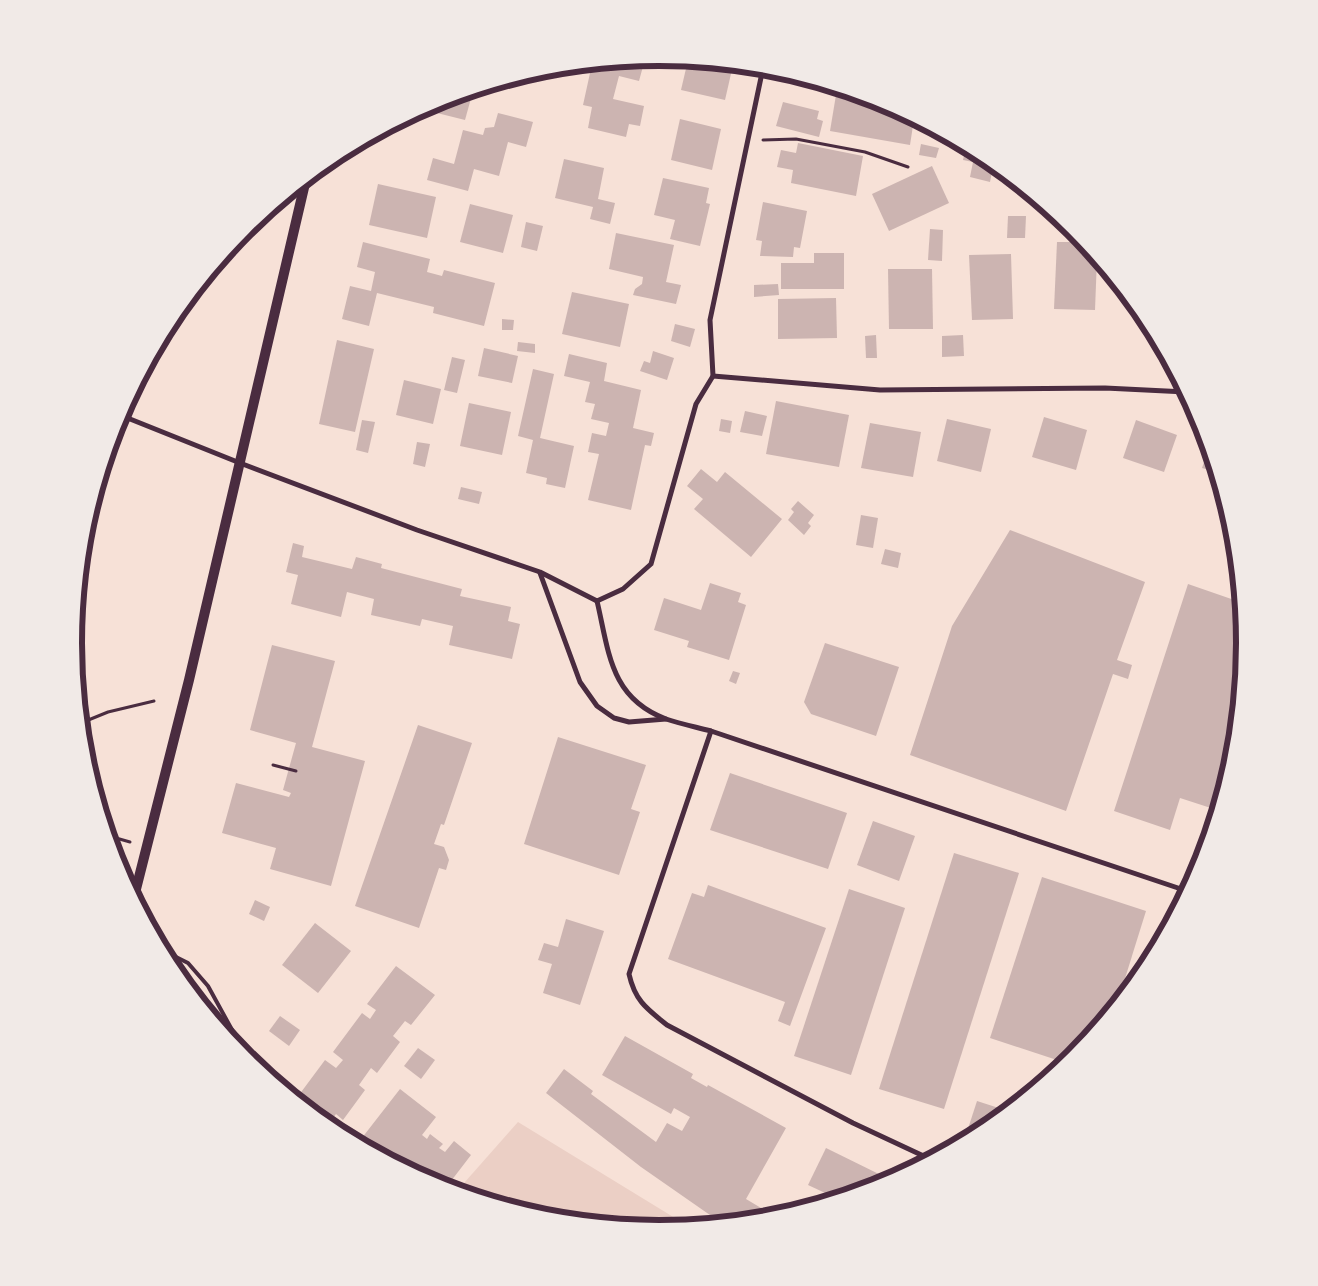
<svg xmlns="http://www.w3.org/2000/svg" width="1318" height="1286" viewBox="0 0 1318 1286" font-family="'Roboto Condensed',sans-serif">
<rect width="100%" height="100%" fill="#f7e1d7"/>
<path fill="#ebcfc5" d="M518,1122l170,104 -29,2 -115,-11 -87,-26z"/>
<g fill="#ccb4b1">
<path d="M645,59l-6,22 -20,-5 -6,23 31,7 -4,20 -11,-2 -3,13 -38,-9 4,-21 -9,-2 9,-41z"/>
<path d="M688,60l45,5 -8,35 -44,-10z"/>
<path d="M473,91l-8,29 -32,-8 2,-10z"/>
<path d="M836,95l50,9 28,15 -4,26 -80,-14z"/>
<path d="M783,102l36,9 -2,8 6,2 -4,16 -43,-11z"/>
<path d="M498,113l35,9 -7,25 -18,-5 -9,34 -25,-7 -6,22 -41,-11 6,-22 21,6 9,-34 20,5 2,-7 9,-1z"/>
<path d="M680,119l41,10 -9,41 -41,-10z"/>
<path d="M798,143l65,13 -7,40 -65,-13 2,-13 -16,-3 4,-17 15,3z"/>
<path d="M921,144l18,4 -3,10 -17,-3z"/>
<path d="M966,146l19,10 14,12 -6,-1 -3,15 -20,-5 3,-15 -10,-2z"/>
<path d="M564,159l40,9 -6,31 17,4 -5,21 -20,-5 3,-12 -38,-9z"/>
<path d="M932,166l17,37 -60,28 -17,-37z"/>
<path d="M663,178l46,10 -3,15 4,1 -10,42 -30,-7 5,-19 -21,-5z"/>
<path d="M378,184l58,13 -9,41 -58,-13z"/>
<path d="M763,202l44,9 -7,37 -6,-1 -1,10 -33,-1 2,-15 -6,-1z"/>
<path d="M470,204l43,11 -10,38 -43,-11z"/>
<path d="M1008,216h18l-1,22h-18z"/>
<path d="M526,222l17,4 -6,25 -16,-4z"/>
<path d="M930,229l13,1 -1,31 -14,-1z"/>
<path d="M616,233l58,12 -8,37 15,3 -5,19 -43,-9 2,-6 7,-5 1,-7 -34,-8z"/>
<path d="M363,242l67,17 -3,13 15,4 2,-6 51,13 -11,43 -51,-13 1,-6 -57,-14 -8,33 -27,-7 8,-33 21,5 4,-19 -18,-5z"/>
<path d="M1057,242h27l13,16 -2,52 -41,-1z"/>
<path d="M814,253h30v36h-63v-26h33z"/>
<path d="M1011,254l2,65 -41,1 -3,-65z"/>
<path d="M888,269h44l1,60h-44z"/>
<path d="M778,284l1,11 -25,2v-12z"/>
<path d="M572,292l57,12 -9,43 -58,-13z"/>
<path d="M836,298l1,40 -59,1v-40z"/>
<path d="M502,319l12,1 -1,10h-11z"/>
<path d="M675,324l20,5 -5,18 -19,-6z"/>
<path d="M876,335l1,23h-11l-1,-22z"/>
<path d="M963,335l1,21 -22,1v-21z"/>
<path d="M337,340l37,9 -19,83 -36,-8z"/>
<path d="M518,342l17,2v9l-18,-2z"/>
<path d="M484,348l34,8 -6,27 -34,-7z"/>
<path d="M653,351l21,7 -7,22 -27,-9 4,-10 6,2z"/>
<path d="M569,354l38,9 -3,18 37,9 -8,38 21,5 -3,13 -6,-1 -14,65 -43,-10 11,-46 -11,-2 4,-19 14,3 3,-13 -18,-4 4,-15 -10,-2 5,-20 -26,-6z"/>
<path d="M452,357l13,3 -8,33 -13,-3z"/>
<path d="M533,369l21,5 -14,64 34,8 -9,42 -19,-4 1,-6 -21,-5 7,-33 -15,-4z"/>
<path d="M404,380l37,9 -8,35 -37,-9z"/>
<path d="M776,401l73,14 -10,52 -73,-13z"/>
<path d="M469,403l42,9 -9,43 -42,-9z"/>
<path d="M745,411l22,5 -5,20 -22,-4z"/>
<path d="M1044,417l43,13 -11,40 -44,-13z"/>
<path d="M721,419l11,2 -2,12 -11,-2z"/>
<path d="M947,419l44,10 -10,43 -44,-11z"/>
<path d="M362,420l13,2 -7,31 -12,-3z"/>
<path d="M1136,420l41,15 -13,37 -41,-14z"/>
<path d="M870,423l51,9 -8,45 -52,-9z"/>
<path d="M417,442l13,2 -5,23 -12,-3z"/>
<path d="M1209,448l5,17 2,7 -14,-4z"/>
<path d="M701,469l16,13 8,-10 57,47 -31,38 -57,-48 9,-10 -16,-13z"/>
<path d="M461,487l21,5 -3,12 -21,-5z"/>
<path d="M798,501l16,14 -6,8 3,3 -7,9 -16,-15 6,-8 -3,-3z"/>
<path d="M861,515l17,3 -5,30 -17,-3z"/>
<path d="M1010,530l135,52 -28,78 15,5 -4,14 -15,-5 -47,137 -156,-56 42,-129z"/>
<path d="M293,543l11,3 -2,11 50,12 4,-12 26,7 -1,4 81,21 -2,7 51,11 -3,14 12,3 -8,35 -63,-14 4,-19 -31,-7 -2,7 -49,-11 3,-16 -27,-7 -6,25 -50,-13 7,-29 -12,-3z"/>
<path d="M885,549l16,4 -3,15 -17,-4z"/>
<path d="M710,583l31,10 -3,9 8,3 -17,55 -42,-13 2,-6 -35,-11 10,-32 37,12z"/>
<path d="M1188,584l52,18 4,41 -11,115 -16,52 -37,-12 -10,32 -56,-19z"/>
<path d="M825,643l74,24 -23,69 -65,-22 -7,-12z"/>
<path d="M272,645l63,16 -23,86 53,14 -34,125 -61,-17 6,-21 -54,-15 14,-50 53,14 2,-4 -8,-3 13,-47 -46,-13z"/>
<path d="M733,671l7,2 -4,11 -7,-3z"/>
<path d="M418,725l54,18 -28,82 -3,-1 -7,20 10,3 5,13 -3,10 -7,-2 -20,60 -64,-22z"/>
<path d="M558,737l88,28 -15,44 9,3 -21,63 -95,-31z"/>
<path d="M730,773l117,40 -19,56 -118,-39z"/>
<path d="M873,821l42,15 -16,45 -42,-16z"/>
<path d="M954,853l65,20 -75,236 -65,-20z"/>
<path d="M1042,877l104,34 -29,93 -51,59 -76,-25z"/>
<path d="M708,885l118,43 -36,98 -12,-5 7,-19 -117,-43 24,-66 12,4z"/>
<path d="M849,889l56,19 -54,167 -57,-19z"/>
<path d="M255,900l15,7 -6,14 -15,-7z"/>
<path d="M566,919l38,12 -24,74 -37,-12 9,-29 -14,-4 6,-17 14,4z"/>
<path d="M1166,920l5,2 -11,19z"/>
<path d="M315,923l36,28 -33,42 -36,-28z"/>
<path d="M396,966l39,29 -24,30 -6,-4 -12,15 7,6 -23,31 -6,-5 -12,17 6,5 -22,30 -7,-6 -8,11 -32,-26 29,-39 11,8 7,-8 -10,-8 29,-39 8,6 6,-9 -9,-6z"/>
<path d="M280,1016l20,14 -11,16 -20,-15z"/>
<path d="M625,1036l68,38 -2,4 16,9 1,-2 78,43 -40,71 22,13 -2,6 -46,4 -79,-55 -95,-74 18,-24 29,22 -2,3 65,48 11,-19 15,8 8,-14 -16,-9 -3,6 -69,-39z"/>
<path d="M418,1048l17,12 -14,19 -17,-13z"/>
<path d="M400,1089l36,28 -14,18 5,4 3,-5 13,10 -4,4 6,4 9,-11 17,14 -23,30 -11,-9 -5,6 -74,-39z"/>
<path d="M977,1101l31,10 -24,19 -20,11z"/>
<path d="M826,1148l65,32 -55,18 -28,-13z"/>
</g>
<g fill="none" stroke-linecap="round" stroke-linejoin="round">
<g stroke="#4a2c40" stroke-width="3">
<path d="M763,140l33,-1 69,13 43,15"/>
<path d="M81,723l27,-11 46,-11"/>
<path d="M273,765l23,6"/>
<path d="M109,836l21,6"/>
</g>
<path stroke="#4a2c40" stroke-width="4" d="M162,950l26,13 20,23 40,73"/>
<g stroke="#4a2c40" stroke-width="5">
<path d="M713,376l167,14 225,-2 81,4"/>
<path d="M120,415l120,48 177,67 123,42 57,29"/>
<path d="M540,573l40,109 17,24 17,12 15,4 37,-3"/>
<path d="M597,601c12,51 13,97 69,118 15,5 30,8 45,12l476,160"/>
<path d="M597,601l26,-12 28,-25 45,-160 17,-28 -3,-56 53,-252"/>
<path d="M711,731l-82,243c6,27 18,35 38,51l186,98 77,36"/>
</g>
<path stroke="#4a2c40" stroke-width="10" d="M134,897l55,-217 117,-501"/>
</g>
<path d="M0 0H1318V1286H0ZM82 643a577 577 0 1 1 1154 0a577 577 0 1 1-1154 0Z" fill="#f1eae7" fill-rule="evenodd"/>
<path fill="none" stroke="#4a2c40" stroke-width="6" d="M82 643a577 577 0 1 1 1154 0a577 577 0 1 1-1154 0Z"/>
</svg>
